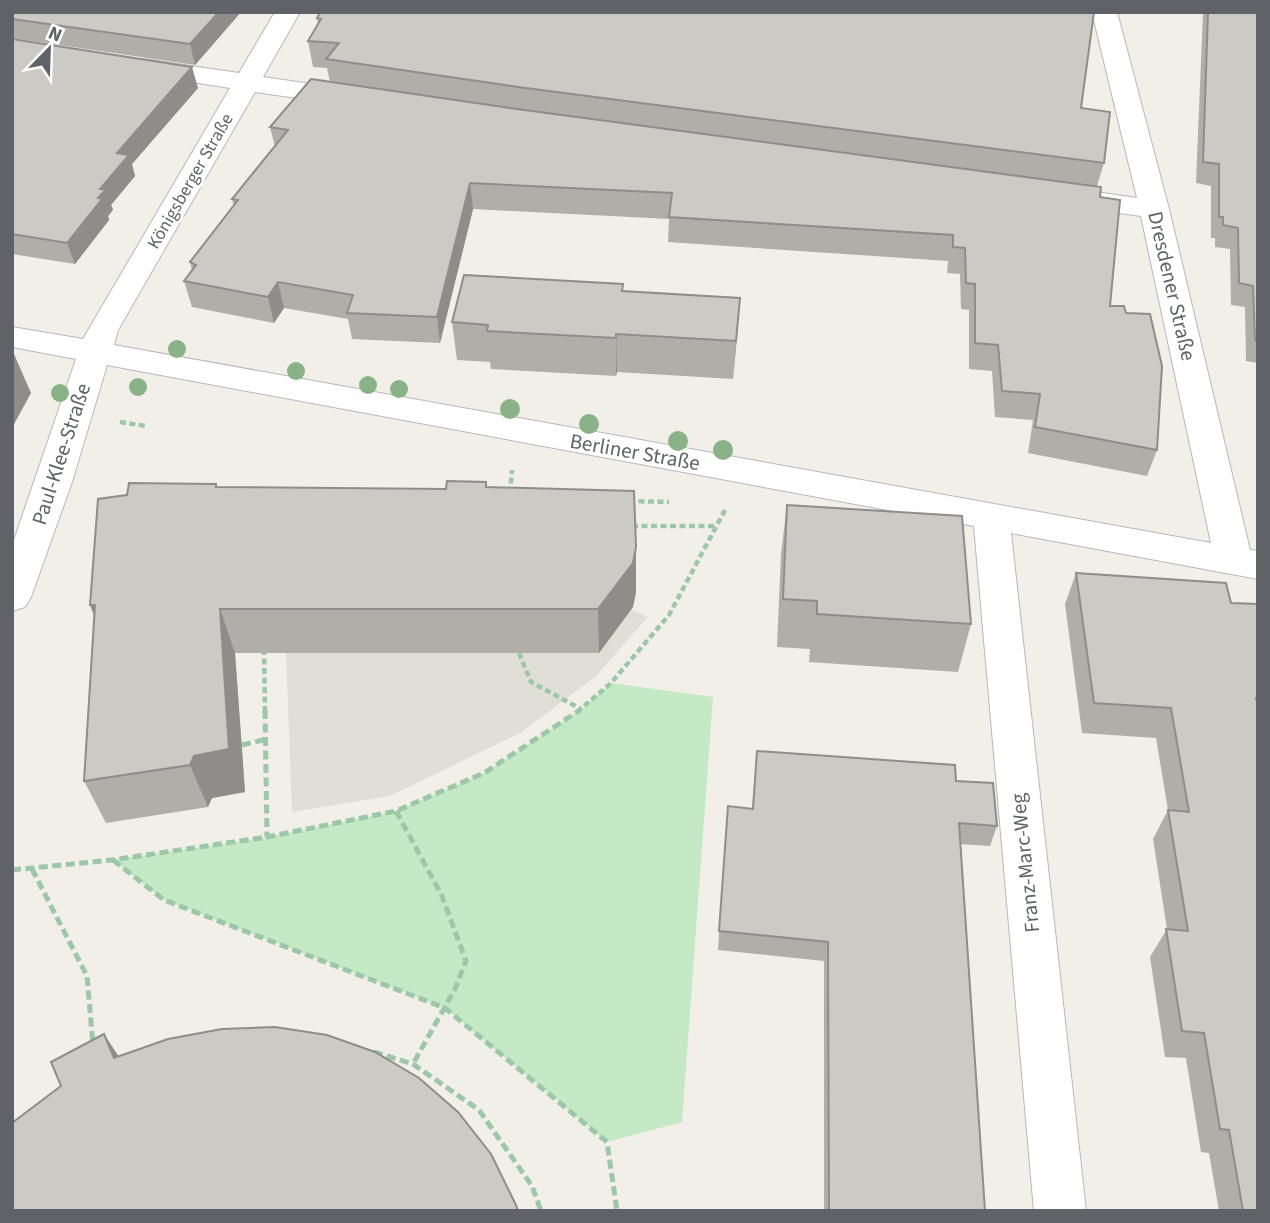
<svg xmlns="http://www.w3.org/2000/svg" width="1270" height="1223" viewBox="0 0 1270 1223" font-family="'Source Sans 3',sans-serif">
<rect width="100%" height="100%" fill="#f1efe8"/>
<path fill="#e1ded6" d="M631,609l17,8 -52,59 -74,56 -132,64 -98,16 -6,-159h313z"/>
<path fill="#c5e8c5" d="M611,683l102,14 -31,425 -75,20 -162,-134 -281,-108 -52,-40 155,-23 129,-26 88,-38 98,-64z"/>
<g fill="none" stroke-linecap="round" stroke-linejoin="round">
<g stroke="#b5b8bc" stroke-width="2">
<path id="street" d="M275,12h25l-37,65 90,13 10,2 4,6 -4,6 -10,2 -98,-14 -137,238 -4,15 1097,198 -70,-327 -73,-10 -10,-3 -5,-6 5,-6 10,-3 69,10 -45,-186h25l52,197 81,341 8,1v28l-247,-46 75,678h-52l-60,-685 -867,-161 -35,117 -41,115 -6,10 -13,4v-65l64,-187 -64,-12v-20l71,12 147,-251 -96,-15 -4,-6 4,-6 9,-2 96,14z"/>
</g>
<g stroke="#9cc7a9" stroke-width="4.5" stroke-dasharray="6 3.5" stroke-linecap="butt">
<path d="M120,422l26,4"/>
<path d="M510,493l2,-23"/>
<path d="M629,501l40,1"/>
<path d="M632,526h83"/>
<path d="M264,649l1,63"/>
<path d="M519,653l12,29 50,27"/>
<path d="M577,712l34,-29 58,-68 56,-105"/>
</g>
<g stroke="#9cc7a9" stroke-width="5" stroke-dasharray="9 4.5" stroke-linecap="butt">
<path d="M265,710l2,127"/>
<path d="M242,745l25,-6"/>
<path d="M396,811l46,85 24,65 -11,28 -42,75"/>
<path d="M113,860l51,40 281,108 162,134 10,69"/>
<path d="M32,869l55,107 6,69"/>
<path d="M12,870l100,-10 155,-23 129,-26 88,-38 96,-63"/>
<path d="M374,1052l39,12 66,46 53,76 9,25"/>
</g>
<use href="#street" fill="#fff" fill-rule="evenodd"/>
</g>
<g fill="#89b387">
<circle cx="177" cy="349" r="9"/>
<circle cx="296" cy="371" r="9"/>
<circle cx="368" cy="385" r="9"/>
<circle cx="138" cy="387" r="9"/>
<circle cx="399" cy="389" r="9"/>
<circle cx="60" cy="393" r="9"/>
<circle cx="510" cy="409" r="10"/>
<circle cx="589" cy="424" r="10"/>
<circle cx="678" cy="441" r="10"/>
<circle cx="723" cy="450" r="10"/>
</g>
<g fill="#afaea9">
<path d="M12,12h229l-46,53 -183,-27z"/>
<path d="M1203,12h55v351l-12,-2 -1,-54 -14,-2 -1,-56 -15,-2v-9h-4v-52l-15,-3z"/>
<path d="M317,18l764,90 23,55 -7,23 3,11 10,109 47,144 -10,26 -119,-23 5,-33 -38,-3 -3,-46 -23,-2v-59l-8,-1 -1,-35 -13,-1 1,-12 -280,-19 1,-23 -196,-10 -33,134 -88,-4 -4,-20 -64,-11 -10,15 -82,-16 -8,-26 8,-11 -2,-8 44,-56 -2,-7 43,-52 -5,-20 60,-45 -3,-14 -14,-1 -5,-26 10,-16z"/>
<path d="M12,39l186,49 -66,76 3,12 -24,29 2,5 -5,6 1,4 -34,44 -63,-10z"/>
<path d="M623,284v8l114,44 -4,43 -116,-7 -1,4 -125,-7 -1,-7 -33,-2 -5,-38z"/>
<path d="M217,487l229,2 41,-2 149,60v45l-3,15 -34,46h-364l10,139 -33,6 -4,9 -102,16 -22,-42 10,-165 -4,-11 37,-110z"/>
<path d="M787,505l184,119 -13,48 -149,-10 1,-13 -33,-2 4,-93z"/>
<path d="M1076,573l155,30 27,1v607h-39l-10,-58 -8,-1 -15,-94 -21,-1 -15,-100 17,-28 -14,-90 15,-29 -12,-72 -74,-5 -17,-129z"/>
<path d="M757,751l199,30 41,45 -7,20 -30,-2 25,367h-161v-250l-106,-11 8,-123 26,-18z"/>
</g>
<g fill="#8f8d8a">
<path d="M219,12h22l-46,53 -5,-21z"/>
<path d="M192,67l6,21 -66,76 3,12 -24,29 2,5 -5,6 1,4 -34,44 -8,-21 31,-45 2,-9 17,-36z"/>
<path d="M470,183l3,26 -33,134 -3,-26z"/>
<path d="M278,282l6,26 -10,15 -6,-26z"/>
<path d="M740,298l-3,38 -4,43 3,-38z"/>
<path d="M616,334l1,38 -1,4z"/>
<path d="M14,354l17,39 -19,35v-71z"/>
<path d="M636,547v45l-3,15 -34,46 -1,-44z"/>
<path d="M90,605h5l14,45z"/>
<path d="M220,609l15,44 10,139 -33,6 -4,9 -18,-42z"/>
<path d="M104,1034l21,32 -11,-8z"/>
</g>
<g fill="#cccac5" stroke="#8f8d8a" stroke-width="2">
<path d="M12,12h207l-29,32 -178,-25z"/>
<path d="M320,12h774l-13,96 29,4 -6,51 -586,-76 -192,-28 13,-16 -31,-2 13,-22 -4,-1z"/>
<path d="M1208,12h50v328h-3l-2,-54 -14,-3 -1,-55 -15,-3v-8h-4v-53l-16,-2z"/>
<path d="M12,39l180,28 -75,86 12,2 -29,34h6l-8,9 4,1 -35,44 -55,-9z"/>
<path d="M311,79l206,30 584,78 -1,10 20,3 -10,106h14l2,7 24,1 12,52 -5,84 -122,-23 5,-33 -38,-3 -4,-46 -23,-2v-59l-9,-1 -1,-35 -12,-1v-12l-284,-18 3,-24 -202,-10 -33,134 -90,-4 6,-18 -75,-13 -10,15 -84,-16 12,-16 -6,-3 48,-62 -6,-1 56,-69 -18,-3z"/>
<path d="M464,275l159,9 -1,7 118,7 -4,43 -120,-7v4l-129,-7 1,-6 -36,-3z"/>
<path d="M447,481l39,1v5l148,4 2,56 -3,16 -35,46h-378l9,140 -35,7 -4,9 -106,16 11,-176h-5l8,-106 29,-4 2,-12 87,1v3l230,2z"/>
<path d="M787,505l175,11 9,108 -154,-10v-13l-34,-2z"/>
<path d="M1076,573l150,10 5,20 27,1v94h-2l2,9v504h-15l-14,-81 -9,-1 -16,-96 -22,-2 -16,-102 22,2 -20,-121 21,2 -18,-104 -77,-5z"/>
<path d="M757,751l198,14 1,16 37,2 4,43 -38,-3 26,388h-156l-1,-269 -109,-11 9,-125 25,3z"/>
<path d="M275,1027l52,8 48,17 44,26 39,34 33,42 25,51 2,6h-506v-88l49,-37 -10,-24 53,-28 10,24 54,-19 54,-10z"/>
</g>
<g text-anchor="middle" stroke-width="6" stroke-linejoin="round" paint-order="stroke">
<g font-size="18" fill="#5f6368" stroke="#fff">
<text transform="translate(190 181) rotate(-60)" y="6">Königsberger Straße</text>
</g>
<g font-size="21" fill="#5f6368" stroke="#fff">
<text transform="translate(1172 286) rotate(77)" y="7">Dresdener Straße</text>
<text transform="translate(635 452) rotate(10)" y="7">Berliner Straße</text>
<text transform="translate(61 454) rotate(-72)" y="7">Paul-Klee-Straße</text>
<text transform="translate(1025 863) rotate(-96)" y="7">Franz-Marc-Weg</text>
</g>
</g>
<rect width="1270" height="1223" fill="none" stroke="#5f6368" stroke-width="28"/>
<g transform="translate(49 49) rotate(23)" stroke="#ffffff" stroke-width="5" paint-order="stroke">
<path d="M0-5L12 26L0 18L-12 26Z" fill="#5f6368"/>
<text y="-10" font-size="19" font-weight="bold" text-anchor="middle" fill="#5f6368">N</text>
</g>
</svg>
